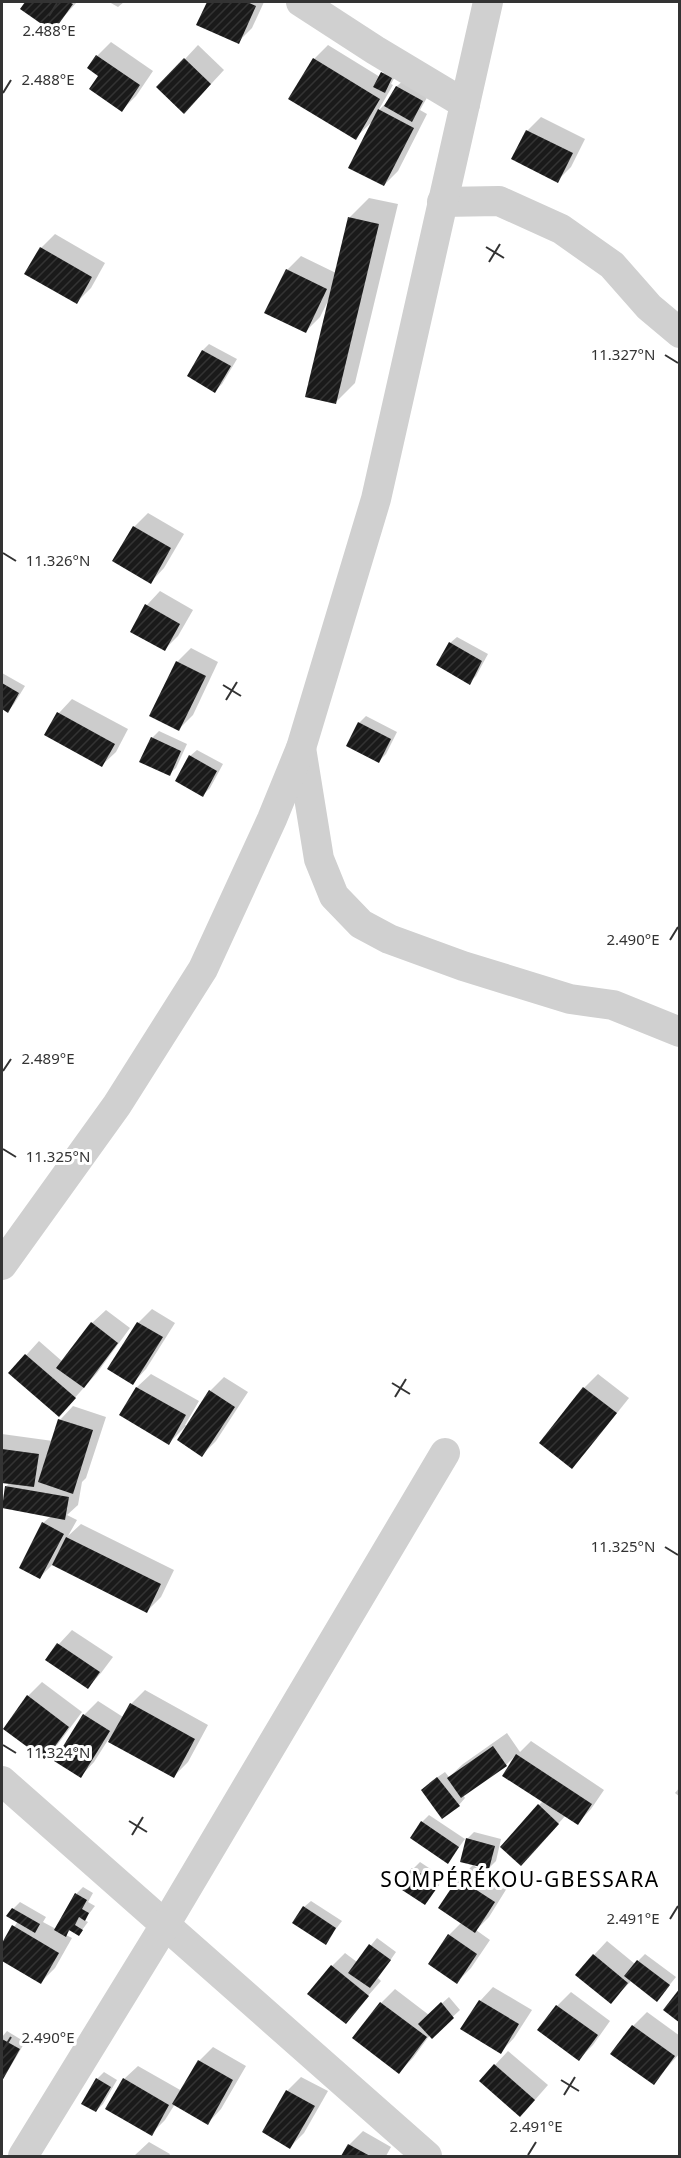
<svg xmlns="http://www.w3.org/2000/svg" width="681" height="2158" viewBox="0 0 681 2158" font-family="'Noto Sans',sans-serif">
<defs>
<pattern id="building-hatch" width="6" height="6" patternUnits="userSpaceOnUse" patternTransform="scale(1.5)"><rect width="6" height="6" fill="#1a1a1a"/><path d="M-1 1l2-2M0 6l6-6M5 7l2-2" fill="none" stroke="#333"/></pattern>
</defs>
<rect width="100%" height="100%" fill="#fff"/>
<g fill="#0003">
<path d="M27,2h50l-25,28 -30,-22z"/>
<path d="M109,2h15l-6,5z"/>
<path d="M209,2h55l-12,26 -14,14 -40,-18z"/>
<path d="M111,42l42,29 -17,25 -14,14 -22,-34 -3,-20z"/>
<path d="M198,45l26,25 -26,28 -13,-39z"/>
<path d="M328,45l52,32 9,-11 9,5 -7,13 2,1 -15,26 11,-11 8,-14 7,-6 25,14 -9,16 7,4 -29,57 -14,14 -10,-65 -19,18 -41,-79z"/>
<path d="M541,117l44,22 -14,28 -14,14 -30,-50z"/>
<path d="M369,198l29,6 -43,179 -20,20 -6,-104 -9,18 -14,14 -19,-61 14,-14 35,17 14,-56z"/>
<path d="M55,234l50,29 -14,25 -14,14 -36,-54z"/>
<path d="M209,344l28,15 -15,25 -7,7 -12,-41z"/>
<path d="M148,513l36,21 -20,34 -13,14 -17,-55z"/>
<path d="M160,591l33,19 -15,26 -13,13 -18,-44z"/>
<path d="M457,637l31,17 -12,22 -7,7 -19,-40z"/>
<path d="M191,648l27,14 -25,53 -14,14 -2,-67z"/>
<path d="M2,673l23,13 -11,18 -6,7 -6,-4z"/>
<path d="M72,699l56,30 -12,23 -14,13 -56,-30 13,-22z"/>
<path d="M366,716l31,16 -11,22 -7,7 -20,-38z"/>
<path d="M159,731l28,13 -11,24 -7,6 -17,-36z"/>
<path d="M197,750l26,14 -13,24 -7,7 -13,-39z"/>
<path d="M152,1309l23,14 -29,46 -13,14 -23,-14 28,-46z"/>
<path d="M106,1310l24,18 -33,45 -25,28 -62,-28 29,-32 24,21 29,-39z"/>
<path d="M151,1374l48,27 -14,24 2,1 23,-35 14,-14 24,15 -32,49 -14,14 -16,-29 -17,17 -48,-28 16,-28z"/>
<path d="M598,1374l31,24 -44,55 -13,14 12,-79z"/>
<path d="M73,1406l33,11 -20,61 -4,4 -4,23 -11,10 10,5 -9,16 13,-12 93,46 -13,27 -14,14 -94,-47 -13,13 3,-54 8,-7 -45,-30 4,-3 -8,-1v-48l51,7 7,-21z"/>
<path d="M72,1630l41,27 -12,16 -13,14 -41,-28 12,-15z"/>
<path d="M42,1682l40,30 -24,32 -13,14 -17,-62z"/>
<path d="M145,1690l63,35 -20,37 -14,14 -66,-36 -14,22 -13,14 3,-61 14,-14 25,16 8,-13z"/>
<path d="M507,1733l13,19 11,-11 73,49 -13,19 -13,14 -12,-8 -31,35 4,-45 4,-4 -27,-46 -10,10 -43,30 2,3 -6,7 -30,-22 16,-11 4,5 14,-13z"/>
<path d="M680,1787v10l-5,-4z"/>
<path d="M429,1815l36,24 -17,23 -26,-40z"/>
<path d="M474,1832l27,7 -5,22 -7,7 -22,-29z"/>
<path d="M420,1862l24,16 -19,25 -12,-34z"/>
<path d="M473,1865l34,23 -18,29 -13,13 14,10 -19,28 -14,14 -8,-47 13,-13 -3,-43z"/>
<path d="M83,1887l10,6 -5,9 7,4 -11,14 4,2 -9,12 -8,-5 -5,6 6,3 -17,30 -14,14 -39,-23v-13l16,-25 -5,-12 7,-7 26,15 -3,5 13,7 20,-35z"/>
<path d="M311,1901l31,20 -17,22 -21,-36z"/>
<path d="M377,1938l19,14 -18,26 3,3 -36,41 -13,-56 13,-13 12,9z"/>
<path d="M607,1941l28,23 10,-10 31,23 -13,16 -31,-13 -21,22 -17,-47z"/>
<path d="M493,1987l39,23 -18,28 -13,14 -21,-51z"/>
<path d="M395,1989l34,26 20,-18 11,13 -28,26 -2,-1 -17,23 -14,14 -45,-34 27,-35z"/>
<path d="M571,1992l39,29 -17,24 -14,14 -40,-29 18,-24z"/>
<path d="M647,2012l33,24v17l-27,30 -20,-57z"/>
<path d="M7,2031l18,11 -23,39v-44z"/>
<path d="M213,2047l33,19 -25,43 -13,14 -33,-19 -10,16 -14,14 -27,-55 14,-13 44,25 17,-30z"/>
<path d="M508,2051l40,34 -14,16 -39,-36z"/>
<path d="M104,2072l13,8 -14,24 -7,7 1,-32z"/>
<path d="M301,2077l27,14 -24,42 -14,14 -26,-15 24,-42z"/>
<path d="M363,2131l28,16 -5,9h-44l7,-11z"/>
<path d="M149,2142l21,12 -1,2h-35z"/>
</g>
<g fill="url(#building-hatch)">
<path d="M25,2h44l4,2 -20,28 -33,-23z"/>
<path d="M207,2h40l9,4 -17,38 -43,-19z"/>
<path d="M96,55l44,30 -18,27 -33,-23 9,-13 -11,-8z"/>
<path d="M184,58l27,26 -27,30 -28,-27z"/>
<path d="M313,58l67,41 -24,41 -68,-41z"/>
<path d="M381,72l11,6 -7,15 -12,-6z"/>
<path d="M396,86l27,15 -11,21 -28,-16z"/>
<path d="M378,109l36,19 -30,58 -36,-18z"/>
<path d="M526,130l47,23 -15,30 -47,-24z"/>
<path d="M348,217l31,7 -43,180 -31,-7z"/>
<path d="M40,247l52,30 -15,27 -53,-30z"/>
<path d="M286,269l41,20 -21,44 -42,-20z"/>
<path d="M202,350l29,16 -16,27 -28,-17z"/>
<path d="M133,526l38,22 -20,36 -39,-23z"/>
<path d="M145,604l35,20 -15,27 -35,-19z"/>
<path d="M449,642l33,19 -12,24 -34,-20z"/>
<path d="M176,661l30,15 -27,55 -30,-15z"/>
<path d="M2,683l17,10 -11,20 -6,-4z"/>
<path d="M57,712l58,32 -13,23 -58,-32z"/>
<path d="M358,722l33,17 -12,24 -33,-17z"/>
<path d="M151,737l30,14 -11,25 -31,-14z"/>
<path d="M189,755l28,16 -14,26 -28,-16z"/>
<path d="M91,1322l27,21 -34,45 -28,-20z"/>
<path d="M137,1322l26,15 -30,48 -26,-16z"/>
<path d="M25,1354l51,44 -17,19 -51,-44z"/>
<path d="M136,1387l50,28 -17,30 -50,-30z"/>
<path d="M583,1387l34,26 -45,56 -33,-26z"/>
<path d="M209,1390l26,17 -33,50 -25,-17z"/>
<path d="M58,1419l35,11 -20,64 -35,-12z"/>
<path d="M2,1449l37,5 -5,33 -32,-4z"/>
<path d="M5,1486l64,11 -4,23 -63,-12z"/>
<path d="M42,1522l22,12 -24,45 -21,-11z"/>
<path d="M66,1537l95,47 -14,29 -95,-48z"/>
<path d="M57,1643l43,29 -12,17 -43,-29z"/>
<path d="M27,1695l42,32 -24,33 -42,-31z"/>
<path d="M130,1703l65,36 -21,39 -66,-36z"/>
<path d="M83,1714l27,17 -29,47 -27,-17z"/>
<path d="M493,1746l14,20 -46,32 -14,-20z"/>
<path d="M516,1754l76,50 -14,21 -76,-49z"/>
<path d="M437,1777l23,29 -18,13 -21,-29z"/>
<path d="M538,1804l21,20 -38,42 -21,-19z"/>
<path d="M421,1821l38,26 -11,17 -38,-26z"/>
<path d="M466,1838l29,8 -6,23 -29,-7z"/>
<path d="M412,1868l27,17 -14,20 -26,-17z"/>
<path d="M458,1878l37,24 -20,31 -37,-25z"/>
<path d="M75,1893l12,7 -5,9 7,4 -4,8 -6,-4 -4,8 8,5 -4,6 -10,-6 -3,7 -12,-7z"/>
<path d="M303,1906l33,22 -10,17 -34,-22z"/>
<path d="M12,1908l28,16 -5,9 -29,-17z"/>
<path d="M12,1925l47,28 -18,31 -39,-23v-18z"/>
<path d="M448,1934l29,20 -20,30 -29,-20z"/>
<path d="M369,1944l22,16 -21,28 -22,-15z"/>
<path d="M593,1954l35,29 -17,21 -36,-29z"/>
<path d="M637,1960l33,25 -13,17 -33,-26z"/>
<path d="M331,1965l38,31 -23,28 -39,-30z"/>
<path d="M680,1988v35l-17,-13z"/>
<path d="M479,2000l40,24 -18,30 -41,-25z"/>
<path d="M380,2002l47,35 -28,37 -47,-36z"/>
<path d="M441,2002l13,16 -22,21 -14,-15z"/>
<path d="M556,2005l42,30 -19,26 -42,-31z"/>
<path d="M632,2025l43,31 -21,29 -44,-31z"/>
<path d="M2,2039l18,10 -18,32z"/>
<path d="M198,2060l35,20 -25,45 -36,-21z"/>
<path d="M494,2064l41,36 -15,17 -41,-36z"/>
<path d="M96,2078l15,9 -15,25 -15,-8z"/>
<path d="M123,2078l46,27 -17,31 -47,-27z"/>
<path d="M286,2090l29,16 -25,43 -28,-17z"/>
<path d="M348,2144l22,12h-29z"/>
</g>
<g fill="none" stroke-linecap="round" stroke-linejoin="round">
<g stroke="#d0d0d0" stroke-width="30">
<path d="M301,2l74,48 90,54"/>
<path d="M442,202l57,-1 62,28 51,36 37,42 31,26"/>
<path d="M301,748l18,111 15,37 27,28 28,15 74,27 107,33 43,6 67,27"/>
<path d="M2,1265l115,-160 86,-136 69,-150 29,-71 75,-249 112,-497"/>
<path d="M2,1781l425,375"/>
<path d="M23,2156l142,-231 280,-472"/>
</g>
</g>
<path fill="none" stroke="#333" stroke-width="2" d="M49,16l8,-13M3,93l8,-13M486,247l18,11M489,262l11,-18M665,355l13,8M3,553l13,8M223,685l18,11M226,700l11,-18M670,940l8,-13M3,1071l8,-12M3,1149l13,8M392,1383l18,11M395,1397l11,-18M665,1547l13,8M3,1745l13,8M129,1821l18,11M132,1835l11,-18M670,1919l8,-13M3,2050l8,-13M561,2080l18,11M564,2095l11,-18M528,2155l8,-13"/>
<g text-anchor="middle" stroke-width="6" stroke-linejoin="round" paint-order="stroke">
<g font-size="21" letter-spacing="1.5" fill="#000" stroke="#fff">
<text x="520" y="1887">SOMPÉRÉKOU-GBESSARA</text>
</g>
</g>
<g font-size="15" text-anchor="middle" fill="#333" stroke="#fff" stroke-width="6" stroke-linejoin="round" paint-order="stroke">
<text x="49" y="36">2.488°E</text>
<text x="48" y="85">2.488°E</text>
<text x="623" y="360">11.327°N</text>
<text x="58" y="566">11.326°N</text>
<text x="633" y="945">2.490°E</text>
<text x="48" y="1064">2.489°E</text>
<text x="58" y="1162">11.325°N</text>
<text x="623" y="1552">11.325°N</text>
<text x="58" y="1758">11.324°N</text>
<text x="633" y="1924">2.491°E</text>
<text x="48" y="2043">2.490°E</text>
<text x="536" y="2132">2.491°E</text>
</g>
<rect width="681" height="2158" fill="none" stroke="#333333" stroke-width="6"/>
</svg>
